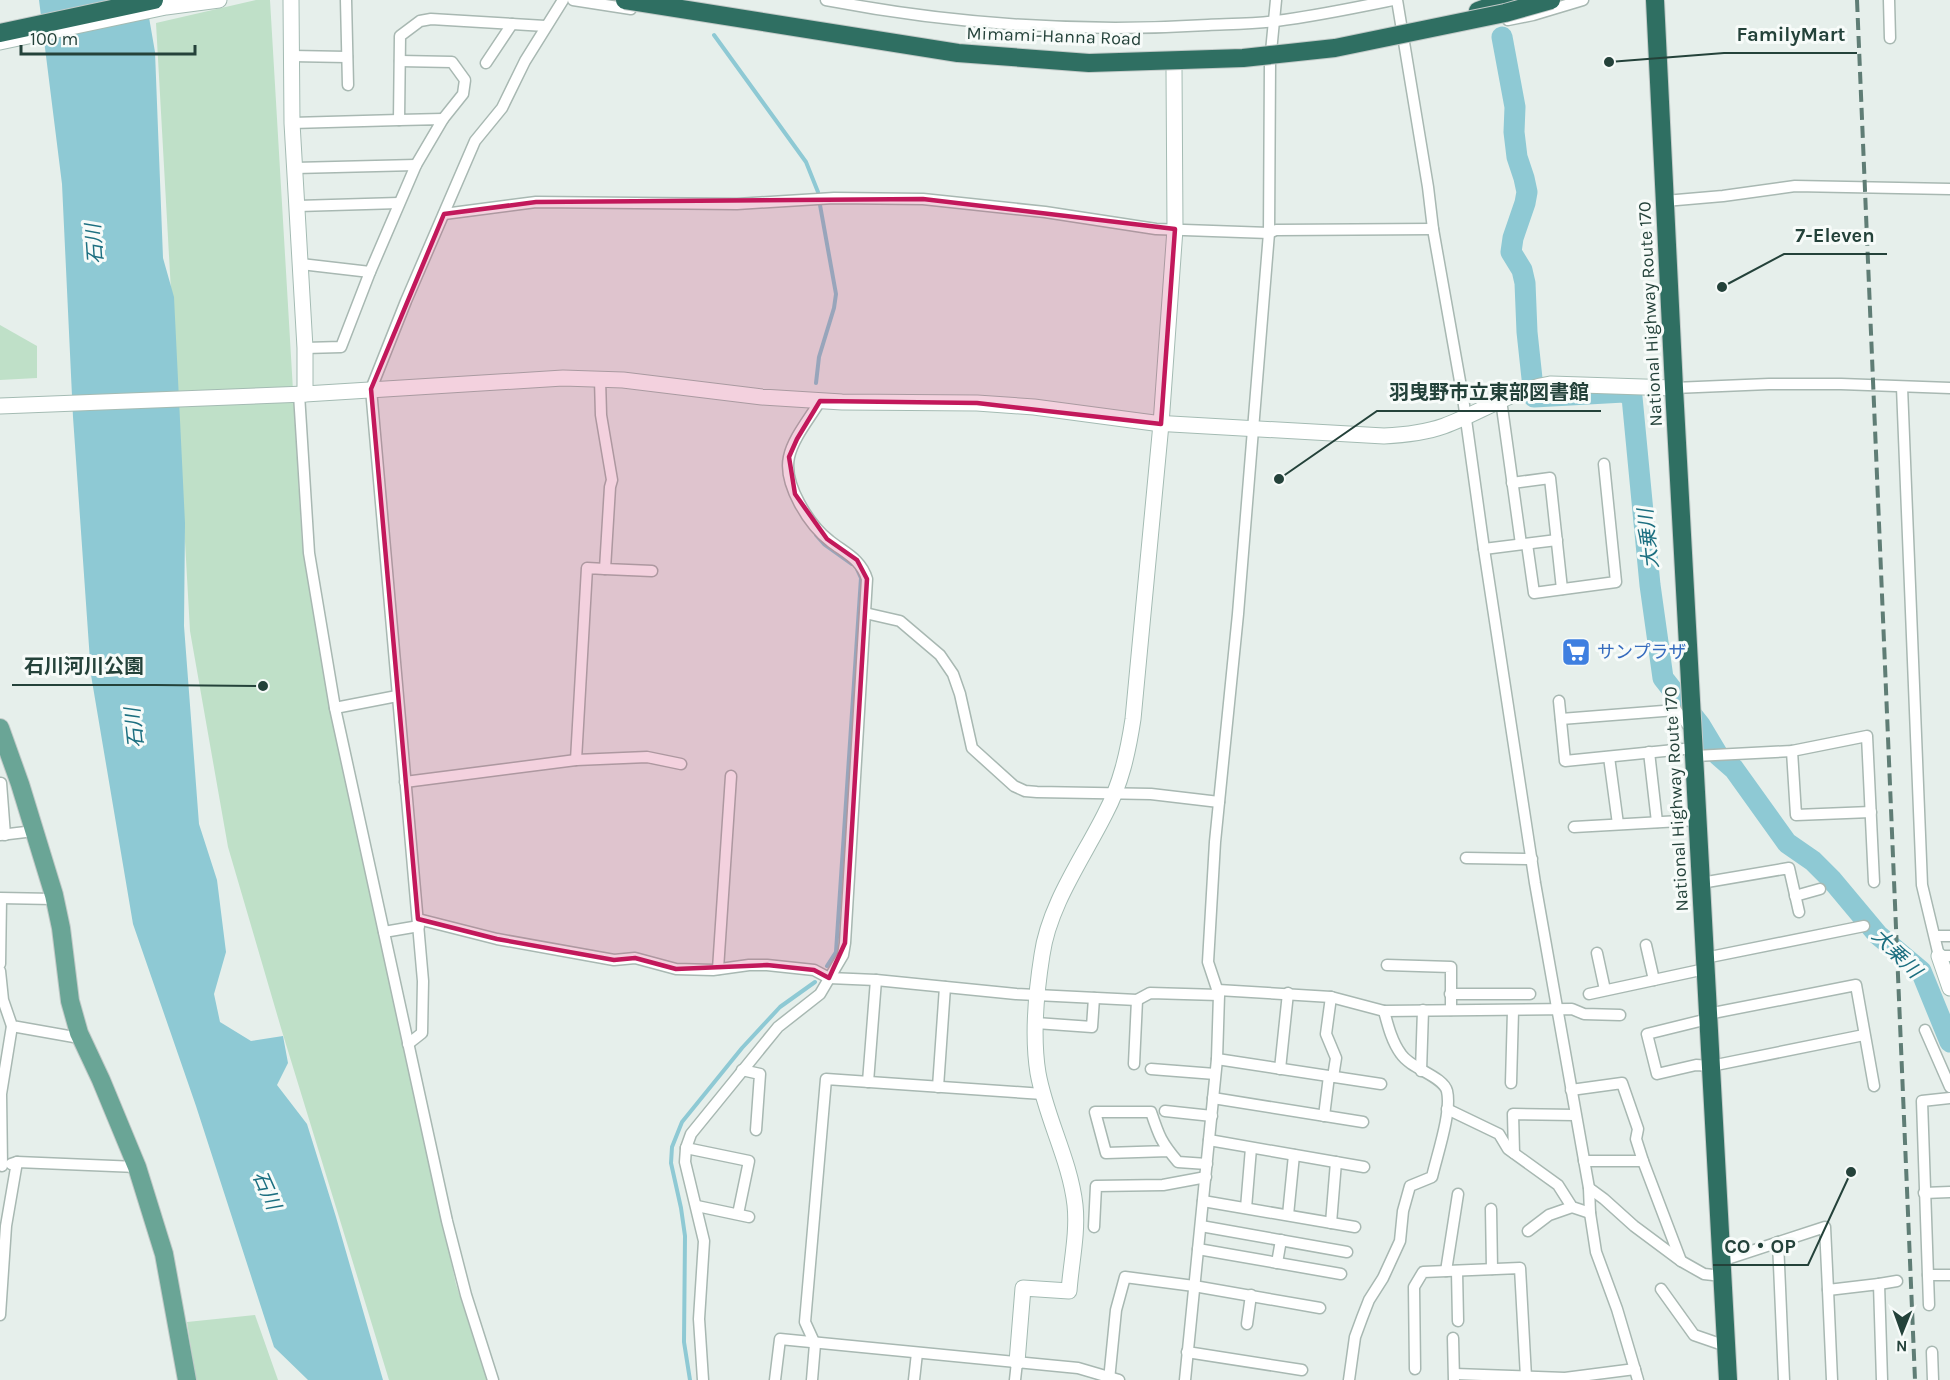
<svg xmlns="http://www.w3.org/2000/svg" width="1950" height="1380" viewBox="0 0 1950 1380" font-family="Karla,'Noto Sans JP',sans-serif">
<rect width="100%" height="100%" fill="#e6efeb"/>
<g fill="#bfe0c8">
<path d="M256,0h14l32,543 35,199 50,230 69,312 31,96h-98l-108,-352 -53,-181 -38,-216 -34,-608z"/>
<path d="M0,325l37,21v32l-37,2z"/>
<path d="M255,1315l23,65h-82l-9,-58z"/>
</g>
<path fill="#8ec9d4" d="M39,0h107l9,52 8,206 11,39 11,226 -1,103 15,198 18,56 9,72 -12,42 6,28 31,19 32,-5 5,27 -11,22 30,39 29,93 47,163h-75l-34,-33 -78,-241 -63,-182 -42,-249 -18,-258 -11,-233z"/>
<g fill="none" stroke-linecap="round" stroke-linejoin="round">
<g stroke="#8ec9d4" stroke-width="4">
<path d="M714,35l92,127 12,30"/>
<path d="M816,383l3,-26 15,-49 2,-14 -16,-89"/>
<path d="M816,535l8,9 28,20"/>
<path d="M827,966l9,-14 25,-374 -4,-9"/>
<path d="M690,1380l-6,-38 1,-106 -4,-28 -10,-45 1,-16 10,-25 60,-74 38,-41 35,-25"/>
</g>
<path stroke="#8ec9d4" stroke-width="21" d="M1502,37l13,70 -1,25 3,25 7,21 3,14 -2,11 -12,35 -2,14 11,18 3,13 2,49 7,65 90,-5 8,5 18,188 13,93 37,47 18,30 16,14 53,74 26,18 19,19 46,55 43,36 29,71"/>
<g stroke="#a8b8b2" stroke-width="13">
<g id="street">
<path d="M346,0l2,85"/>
<path d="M573,0l58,9"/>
<path d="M826,0c125,24 255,33 382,25 22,-1 46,-1 68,-4 40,-5 78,-13 117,-21"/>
<path d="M1397,0l31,187 5,42 30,169 21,151 51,334 54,305 1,25 6,39 21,57 21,71"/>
<path d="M1889,0l1,38"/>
<path d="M1508,20l25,-5 50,-15"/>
<path d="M292,56l55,1"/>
<path d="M400,61l52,1 13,18 -2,14 -20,25"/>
<path d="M486,63l26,-39"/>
<path d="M292,123l107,-3"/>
<path d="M295,168l121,-3"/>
<path d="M1665,201l58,-5 72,-10 155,3"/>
<path d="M298,206l101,-3"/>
<path d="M444,214l92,-12 201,2 97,-6 89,1 122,13 111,17 113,4 7,-3 157,-1"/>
<path d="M301,264l69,8"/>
<path d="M305,348l36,-1 29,-75 46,-107 27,-46 -44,1 1,-84 20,-15 11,-2 114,7"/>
<path d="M600,379l1,36 11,65 -2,7 -5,82 47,2"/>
<path d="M1902,387l20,498 17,71h11"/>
<path d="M1674,388l95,-4h72l109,4"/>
<path d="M299,394l10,159 26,155 112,513 19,74 27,85"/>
<path d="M1501,400l20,144"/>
<path d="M1512,483l38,-5 12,111"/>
<path d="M1527,544l7,49 82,-11 -12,-118"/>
<path d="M1484,549l73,-9"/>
<path d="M865,613l35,8 40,34 13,19 7,20 12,54 42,38 11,5 12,1 114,2 68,8"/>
<path d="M1559,701l6,60 129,-13"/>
<path d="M335,708l62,-12"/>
<path d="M1561,719l115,-9 14,18"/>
<path d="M1792,751l4,64 75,-3"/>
<path d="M1649,752l8,70"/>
<path d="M1695,756l97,-5 75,-15 7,146"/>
<path d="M1609,757l9,67"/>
<path d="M576,760l11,-192 18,1"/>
<path d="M405,782l171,-22 71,-3 34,7"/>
<path d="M1,783l4,52"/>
<path d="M1574,827l124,-7"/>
<path d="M0,835l34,-4"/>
<path d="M1466,858l66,1"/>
<path d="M1701,883l88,-15 10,44"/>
<path d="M1795,896l25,-7"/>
<path d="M0,898l54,1"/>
<path d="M418,919l79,20 117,21 21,-2 41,11 37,1 36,-5h18l47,5 15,8 47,2 140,14 121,6 13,-7 69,2"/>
<path d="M384,932l35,-6"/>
<path d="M1935,936h15"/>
<path d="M1646,945l8,35"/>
<path d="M1597,953l8,37"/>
<path d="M1705,958l159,-32"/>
<path d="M0,964l1,-65"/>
<path d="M1387,965l64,2v43"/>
<path d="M718,969l13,-193"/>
<path d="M0,971l3,29 9,26 62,11 5,-4"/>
<path d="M1218,990l113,7 53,14 188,-2 12,5 36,1"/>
<path d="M1450,994h80"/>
<path d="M1589,994l116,-25"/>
<path d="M1331,997l-5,37 10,24 -3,19"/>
<path d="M1708,1014l148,-29 18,101"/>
<path d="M1708,1019l-61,15 10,40 39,-9 15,1 153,-31"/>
<path d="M1036,1023l56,4 2,-29"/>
<path d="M1925,1030l25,57"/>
<path d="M408,1044l14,-11 1,-52 -52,-592 35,-88 69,-160 27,-33 23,-47 38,-61"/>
<path d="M1217,1059l164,25"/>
<path d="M1134,1064l3,-64"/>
<path d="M1151,1069l64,5"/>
<path d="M1280,1069l8,-76"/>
<path d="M742,1070l18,4 -4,56"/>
<path d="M1421,1071l2,-61"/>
<path d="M868,1082l8,-102"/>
<path d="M1511,1083l2,-72"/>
<path d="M938,1087l7,-100"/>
<path d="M1571,1090l51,-7 16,46 -2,10 7,22 38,100"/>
<path d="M1213,1098l150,24"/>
<path d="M1447,1109l52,25 9,15 50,36 14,22 18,6"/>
<path d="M1165,1111l47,5"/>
<path d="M1324,1116l5,-40"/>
<path d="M1209,1140l155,27"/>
<path d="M686,1148l63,13 -11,53"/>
<path d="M1169,1151l-63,2 -11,-41h56c8,24 10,30 27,50l29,2"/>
<path d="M1514,1153l-1,-39 62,1"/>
<path d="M1584,1161h59"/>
<path d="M11,1164l6,-2 120,5"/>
<path d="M2,1166l-1,-72 11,-68"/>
<path d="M1589,1188l15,11 30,27 47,35 23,13 18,2"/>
<path d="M1924,1193l26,-1"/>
<path d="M1203,1201l152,26"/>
<path d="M697,1206l52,11"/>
<path d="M1246,1208l5,-60"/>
<path d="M1491,1209l1,60"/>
<path d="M1288,1215l6,-60"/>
<path d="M1331,1223l5,-61"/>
<path d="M1201,1226l146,26"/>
<path d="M1094,1227l2,-41 67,-1 43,-8"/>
<path d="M1528,1231l21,-16 23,-8"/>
<path d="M1778,1242l6,138"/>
<path d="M1198,1249l143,25"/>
<path d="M1721,1261l104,-34 3,63 51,-6 3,96"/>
<path d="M1277,1263l4,-23"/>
<path d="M1446,1271l12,-77"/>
<path d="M1457,1271l1,50"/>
<path d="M1928,1275h22"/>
<path d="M1879,1284l18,-3"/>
<path d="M1661,1289l33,46 32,11"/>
<path d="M1828,1290l4,90"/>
<path d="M1929,1305l-7,-204 28,-3"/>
<path d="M0,1315l6,-89 11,-64"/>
<path d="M1247,1324l4,-29"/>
<path d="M1453,1338l1,42"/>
<path d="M1187,1352l115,18"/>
<path d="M1932,1352l1,28"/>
<path d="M1415,1369l-1,-82 9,-15 97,-4 6,109"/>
<path d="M1455,1374l110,4 70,-9"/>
<path d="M703,1380l-4,-61 5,-78 -19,-79 1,-14 5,-14 87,-107 42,-33 23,-39 2,-12 22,-364c-6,-20 -22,-26 -37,-38 -21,-16 -47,-57 -41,-84 4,-19 21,-39 31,-56"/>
<path d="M775,1380l5,-41 298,29 41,12"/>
<path d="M812,1380l3,-36 -10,-22 21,-243 217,15"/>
<path d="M914,1380l3,-27"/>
<path d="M1015,1380l2,-18"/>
<path d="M1109,1380l7,-70 9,-33 69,9 126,22"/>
<path d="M1185,1380l32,-321 2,-64 -11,-33 7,-120 23,-228 31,-381 1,-171 6,-62"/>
<path d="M1349,1380l6,-43 7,-19 7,-18 14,-22 17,-37 3,-30 7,-25 22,-9c5,-22 20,-65 15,-86 -4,-15 -36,-22 -46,-37 -9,-12 -13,-28 -17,-43"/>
</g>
</g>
<g stroke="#a4bbb3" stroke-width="17">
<g id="secondary">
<path d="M291,0l1,123 13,225v46"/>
<path d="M0,42l166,-35 53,-7"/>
<path d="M0,406l305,-12 258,-16 60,2 139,17 80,5 135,1 57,4 120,16 230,13c21,-1 40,-3 60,-10 36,-13 68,-36 107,-42l123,4"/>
<path d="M1939,956l11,32"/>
<path d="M1017,1362l6,-74 46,3c2,-28 9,-58 6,-86 -5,-45 -29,-87 -37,-132 -6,-37 -2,-80 4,-118 7,-50 41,-97 63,-141 16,-30 23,-62 28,-95l28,-295 14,-195 -1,-160"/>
</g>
</g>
<g stroke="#c2cac8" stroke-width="20">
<path id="primary" d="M0,728l20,56 34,111 7,33 9,73 9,32 22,47 36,87 27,87 23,126"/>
</g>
<g stroke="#c2cac8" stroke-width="20">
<g id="highway">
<path d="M1655,0l19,388 54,992"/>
<path d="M1478,11l29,-11"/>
<path d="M0,33l154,-33"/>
</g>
</g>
<use href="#street" stroke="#fff" stroke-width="10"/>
<use href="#secondary" stroke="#fff" stroke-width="15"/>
<use href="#primary" stroke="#6aa596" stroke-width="18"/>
<use href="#highway" stroke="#2f6f62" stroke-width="18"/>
<path stroke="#5f7d75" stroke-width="4" stroke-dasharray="12 6" stroke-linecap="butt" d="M1857,0l58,1380"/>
<g stroke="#c2cac8" stroke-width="20" stroke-linecap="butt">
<path id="highway-bridge" d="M625,0l333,53 131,10 154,-5 92,-10 170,-35 46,-13"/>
</g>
<use href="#highway-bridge" stroke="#2f6f62" stroke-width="18"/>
</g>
<path fill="#c2185b" fill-opacity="0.2" stroke="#c2185b" stroke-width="4.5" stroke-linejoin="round" d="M923,199l252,30 -14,195 -184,-21 -157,-2 -23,38 -8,18 6,37 32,45 30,21 10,19 -22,364 -16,35 -15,-8 -47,-5 -91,4 -41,-11 -21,2 -117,-21 -79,-20 -47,-530 73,-175 92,-12z"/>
<defs>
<g id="supermarket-square" transform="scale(1.5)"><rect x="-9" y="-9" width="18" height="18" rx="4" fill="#3f7fe0" stroke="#f7fbf9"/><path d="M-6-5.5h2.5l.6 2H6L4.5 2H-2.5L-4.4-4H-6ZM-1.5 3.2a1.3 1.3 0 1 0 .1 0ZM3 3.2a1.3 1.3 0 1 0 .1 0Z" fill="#fff"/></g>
</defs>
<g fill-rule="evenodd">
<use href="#supermarket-square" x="1576" y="652"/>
</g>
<g text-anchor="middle" stroke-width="6" stroke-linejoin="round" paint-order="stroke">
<g font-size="18" fill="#24423a" stroke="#f7fbf9">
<text transform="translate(1054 36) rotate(2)" y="6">Mimami-Hanna Road</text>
<text transform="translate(1650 314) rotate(-93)" y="6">National Highway Route 170</text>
<text transform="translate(1676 799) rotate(-93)" y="6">National Highway Route 170</text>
</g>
<g font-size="18" fill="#366cbe" stroke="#f7fbf9" text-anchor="start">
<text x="1597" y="658">サンプラザ</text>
</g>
<g font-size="20" font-style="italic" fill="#1c6f80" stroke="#f7fbf9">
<text transform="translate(94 244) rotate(-94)" y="7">石川</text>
<text transform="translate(1648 539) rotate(-96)" y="7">大乗川</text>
<text transform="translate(134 728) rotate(-96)" y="7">石川</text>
<text transform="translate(1897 953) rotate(45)" y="7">大乗川</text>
<text transform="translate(267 1190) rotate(66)" y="7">石川</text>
</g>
</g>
<path fill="none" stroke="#24423a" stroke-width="2" d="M1609 62L1724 53H1857M1722 287L1784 254H1887M1279 479L1377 411H1601M263 686L156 685H12M1851 1172L1808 1265H1713"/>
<g fill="#24423a" stroke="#f7fbf9" stroke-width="2">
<circle cx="1609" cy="62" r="6"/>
<circle cx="1722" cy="287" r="6"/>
<circle cx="1279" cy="479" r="6"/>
<circle cx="263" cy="686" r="6"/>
<circle cx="1851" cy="1172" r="6"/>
</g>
<g font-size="20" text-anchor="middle" font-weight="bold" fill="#24423a" stroke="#f7fbf9" stroke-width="6" stroke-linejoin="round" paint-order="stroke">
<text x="1791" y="41">FamilyMart</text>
<text x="1835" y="242">7-Eleven</text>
<text x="1489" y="399">羽曳野市立東部図書館</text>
<text x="84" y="673">石川河川公園</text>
<text x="1760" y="1253">CO・OP</text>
</g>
<g transform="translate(1902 1332) rotate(181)" stroke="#f7fbf9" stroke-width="4.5" paint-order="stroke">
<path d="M0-4.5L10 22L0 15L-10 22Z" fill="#24423a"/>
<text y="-9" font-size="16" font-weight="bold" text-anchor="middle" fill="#24423a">N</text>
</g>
<path d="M21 45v9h174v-9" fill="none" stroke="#24423a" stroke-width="3"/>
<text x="30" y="45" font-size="18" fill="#24423a" stroke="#f7fbf9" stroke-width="4.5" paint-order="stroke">100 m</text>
</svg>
